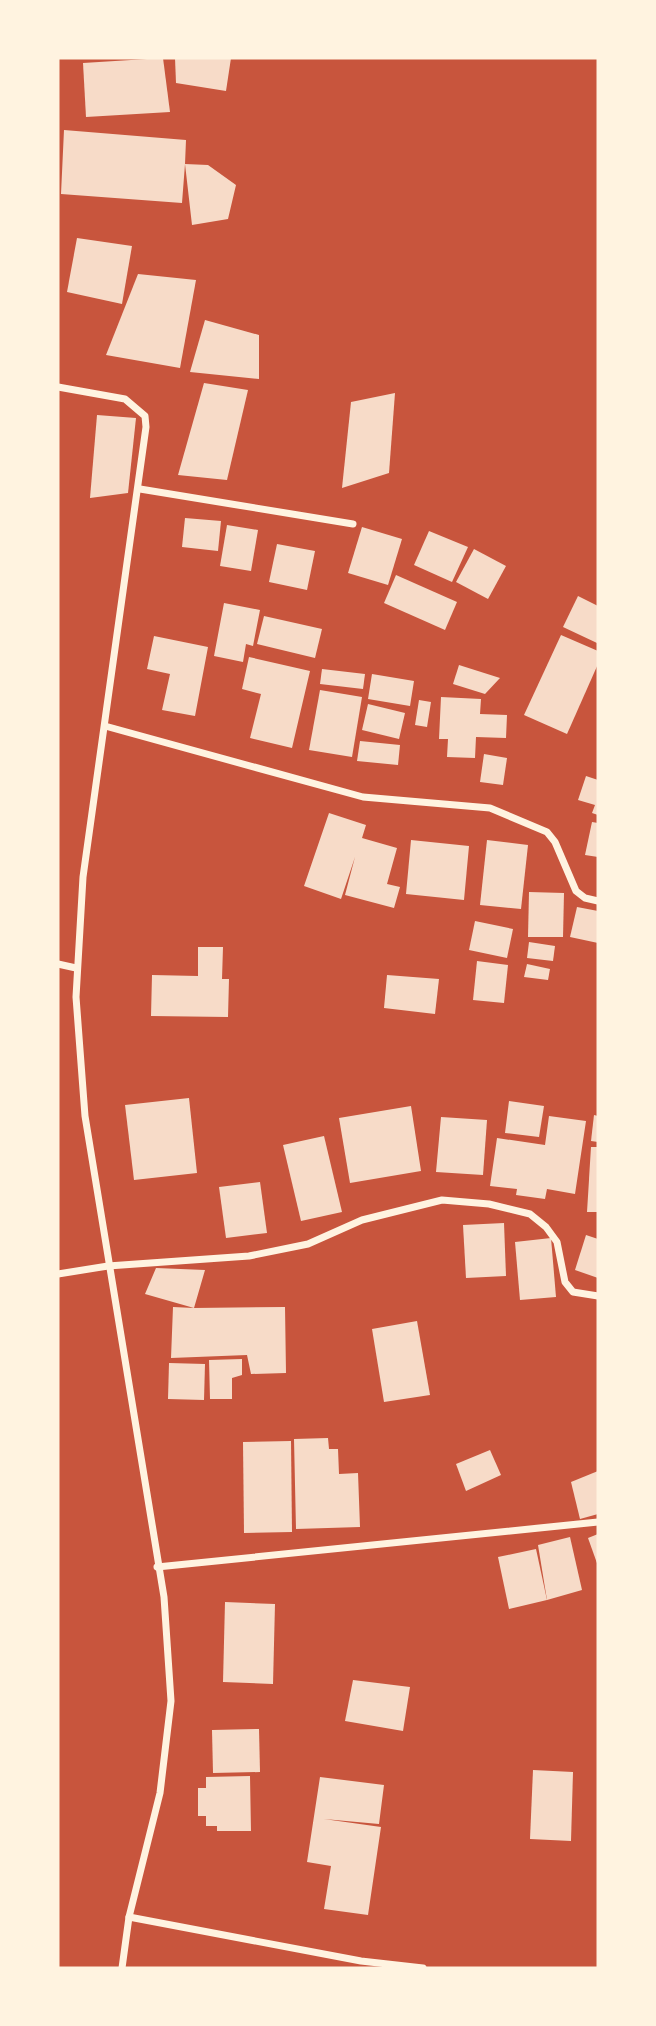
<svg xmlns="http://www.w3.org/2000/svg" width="656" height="2026" viewBox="0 0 656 2026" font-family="'Noto Sans',sans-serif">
<rect width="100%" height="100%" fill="#c8553d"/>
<g fill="#f7dbc8">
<path d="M163,58l7,54 -84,5 -3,-54z"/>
<path d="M175,58h56l-5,33 -50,-8z"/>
<path d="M64,130l122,10 -1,24 23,1 28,20 -8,34 -36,6 -7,-61 -3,39 -121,-9z"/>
<path d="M77,238l55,8 -10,58 -55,-12z"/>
<path d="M138,274l58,6 -16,88 -74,-13z"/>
<path d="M205,320l54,15v44l-69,-7z"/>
<path d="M204,383l44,7 -21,90 -49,-5z"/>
<path d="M395,393l-6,80 -47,15 9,-86z"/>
<path d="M97,415l39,3 -8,75 -38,5z"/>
<path d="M185,518l36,3 -3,30 -36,-4z"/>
<path d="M227,525l31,5 -7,41 -31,-5z"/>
<path d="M362,527l40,12 -14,46 -40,-12z"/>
<path d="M429,531l39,16 -16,35 -38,-17z"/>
<path d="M277,544l38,7 -8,39 -38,-8z"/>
<path d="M474,549l32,17 -18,33 -32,-17z"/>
<path d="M396,575l61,27 -12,28 -61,-27z"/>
<path d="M578,596l20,10 -1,37 -34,-16z"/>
<path d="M224,603l36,7 -7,36 -7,-2 -3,18 -29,-6z"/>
<path d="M264,616l58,13 -7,29 -58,-14z"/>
<path d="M561,635l37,16v13l-31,70 -43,-19z"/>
<path d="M154,636l54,11 -13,69 -33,-6 8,-36 -23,-5z"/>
<path d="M249,657l61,14 -18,77 -42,-10 11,-44 -19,-5z"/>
<path d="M459,665l41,13 -15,16 -32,-10z"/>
<path d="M322,669l43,5 -2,15 -43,-5z"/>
<path d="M372,674l42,7 -4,25 -42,-7z"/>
<path d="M320,690l42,7 -10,60 -43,-7z"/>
<path d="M441,697l40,2 -1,15 27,1 -1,23 -30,-1 -1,21 -28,-1 1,-18h-9z"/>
<path d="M419,700l12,2 -4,25 -12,-2z"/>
<path d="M368,704l37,9 -6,26 -37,-9z"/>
<path d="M360,741l40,4 -2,20 -41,-4z"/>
<path d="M484,754l23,4 -4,27 -23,-3z"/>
<path d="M586,776l12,4v35l-6,-2 3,-8 -17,-5z"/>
<path d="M329,813l37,12 -4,13 35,10 -10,36 13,3 -6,21 -49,-13 10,-38 -14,42 -37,-13z"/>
<path d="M592,822l6,1v34l-13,-2z"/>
<path d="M411,840l58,6 -5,54 -58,-6z"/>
<path d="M487,840l41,5 -7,64 -41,-4z"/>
<path d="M529,892l35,1 -1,44h-35z"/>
<path d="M577,907l21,4v32l-28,-6z"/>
<path d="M475,921l38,8 -6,29 -38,-8z"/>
<path d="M529,942l26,4 -2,15 -26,-3z"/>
<path d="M198,947h25l-1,32h7l-1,38 -77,-1 1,-41 46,1z"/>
<path d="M477,961l31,4 -4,38 -31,-3z"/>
<path d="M527,964l23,5 -2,11 -24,-3z"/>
<path d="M387,975l52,4 -4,35 -51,-6z"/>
<path d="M189,1098l8,75 -63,7 -9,-75z"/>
<path d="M509,1101l35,5 -5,31 -34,-4z"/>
<path d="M411,1106l10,65 -71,12 -11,-65z"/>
<path d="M594,1115l4,1v26l-7,-1z"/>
<path d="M549,1116l37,5 -11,73 -28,-5 -2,10 -29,-4 1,-6 -27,-3 7,-48 48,7z"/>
<path d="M441,1117l46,3 -4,55 -47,-3z"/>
<path d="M324,1136l18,76 -41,9 -18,-76z"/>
<path d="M591,1147h7v65h-11z"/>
<path d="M260,1182l7,51 -41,5 -7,-51z"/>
<path d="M504,1223l2,53 -40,2 -3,-53z"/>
<path d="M586,1235l12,4v39l-23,-8z"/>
<path d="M551,1238l5,59 -36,3 -5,-58z"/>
<path d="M156,1268l49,2 -11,38 91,-1 1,66 -35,1 -4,-19 -76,3 2,-51 21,1 -49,-14z"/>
<path d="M417,1321l13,74 -46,7 -12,-73z"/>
<path d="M242,1359v16l-10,3v21h-22l-1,-39z"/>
<path d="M169,1363l36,1 -1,36 -36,-1z"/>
<path d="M328,1438l1,11h9l1,25 19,-1 2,54 -64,2 -2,-90z"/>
<path d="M291,1441l1,91 -48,1 -1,-91z"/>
<path d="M490,1450l11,25 -35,16 -10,-27z"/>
<path d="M598,1471v43l-18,5 -9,-37z"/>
<path d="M598,1534v32l-10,-28z"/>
<path d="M570,1537l12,53 -35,10 -9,-55z"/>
<path d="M536,1549l11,51 -38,9 -11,-52z"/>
<path d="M225,1602l50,2 -2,80 -50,-2z"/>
<path d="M353,1680l57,7 -7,44 -58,-10z"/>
<path d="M259,1729l1,43 -47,1 -1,-43z"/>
<path d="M533,1770l40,2 -2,69 -41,-2z"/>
<path d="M250,1776l1,55h-34v-5h-11v-10h-8v-28h8v-11z"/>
<path d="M320,1777l64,8 -5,39 -55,-5 57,8 -13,88 -44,-6 7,-43 -24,-4z"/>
</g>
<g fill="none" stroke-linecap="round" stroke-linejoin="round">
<g stroke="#fff3e0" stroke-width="7">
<path d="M58,387l67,12 20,17 1,11 -63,450 -7,120 9,119 79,481 7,104 -11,92 -31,124 -7,51"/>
<path d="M140,489l213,35"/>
<path d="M105,726l258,71 127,11 57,24 8,10 21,49 9,7 13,3"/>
<path d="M58,964l18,4"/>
<path d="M58,1274l50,-8 141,-10 59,-12 54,-24 80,-20 47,4 41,10 16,13 11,15 8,40 8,10 25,4"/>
<path d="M157,1567l441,-45"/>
<path d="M129,1917l232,44 62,7"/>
</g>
</g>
<rect width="656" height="2026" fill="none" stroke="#fff3e0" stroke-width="119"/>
</svg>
